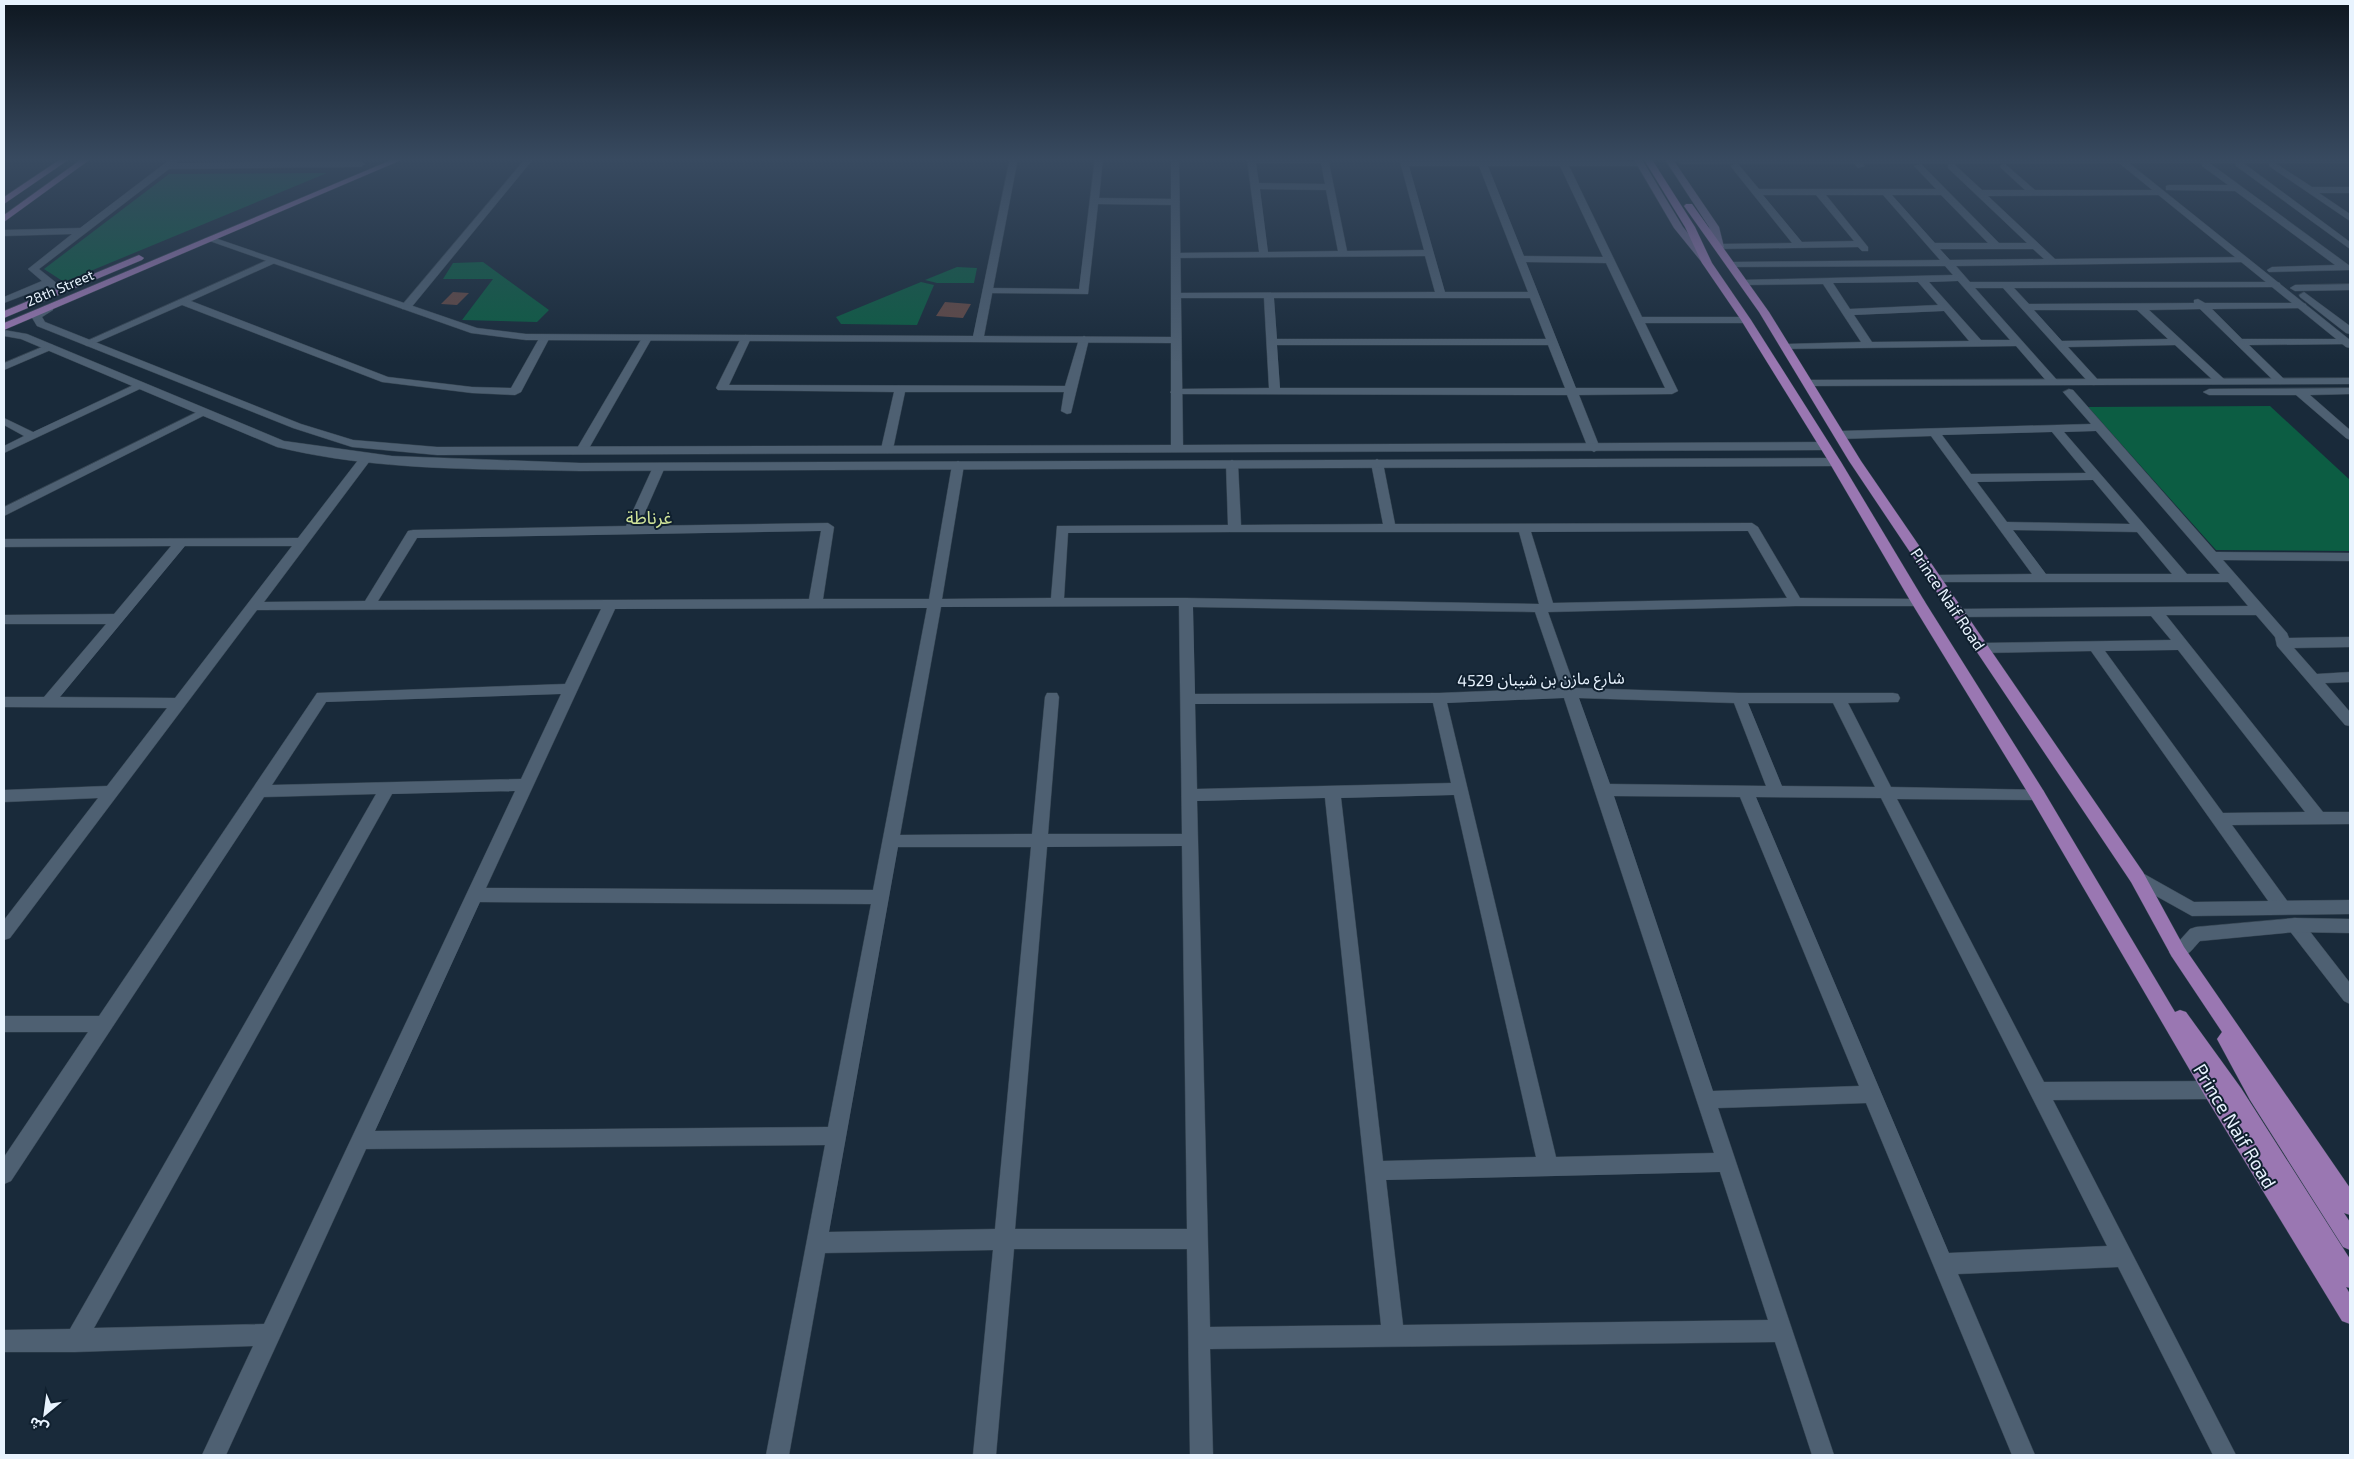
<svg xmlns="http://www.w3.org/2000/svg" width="2354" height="1459" viewBox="0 0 2354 1459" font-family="'Exo 2','Noto Sans Arabic',sans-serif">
<rect width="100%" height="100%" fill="#192a3a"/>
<g fill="#0c5d43">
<path d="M327,173l-263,109 -20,-13 125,-95z"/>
<path d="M483,262l66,48 -12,12 -75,-2 31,-41h-50l10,-16z"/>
<path d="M957,267l20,1 -3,15h-37l-12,-3z"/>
<path d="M921,282l13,3 -17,40 -76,-1 -5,-7z"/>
<path d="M2270,406l80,74v71l-134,-1 -128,-143z"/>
</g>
<g fill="#644945">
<path d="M453,292l16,1 -12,12 -16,-1z"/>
<path d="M945,302l26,2 -8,14 -27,-2z"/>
</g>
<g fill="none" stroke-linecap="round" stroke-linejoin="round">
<g stroke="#354451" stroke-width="1">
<g id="minor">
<path d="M172,158h9l-5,5 185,-2 4,3 -4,3 -192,2 -130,100 25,20v4h-8l-8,-7 -44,17v-6l38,-16 -14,-12 44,-35 -68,2v-6l76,-2z"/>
<path d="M526,158h8l-124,151h-8v-4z"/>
<path d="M1095,158h8l-4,40 76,1 5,3 -5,3 -77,-1 -10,90 -105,-1v-4l4,-1 92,1z"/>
<path d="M1247,158h81l19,93 77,-1 -25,-92h8l1,2h150l-1,-2h8l1,2 77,1 1,2 -4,3h-71l73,151h104l5,3 -5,3h-101l33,68 -6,3 -93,1 21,53 -6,4 -6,-4 -21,-53 -395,-1 -2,-2 6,-3 93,-1 -5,-90h-88l-4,-1v-4l263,-1 -10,-36 -253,2v-4l3,-1 84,-1zM1256,163h65l4,21 -66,-1zM1409,166h70l49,126h-83zM1488,166h72l43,91 -79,-1zM1260,189l66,1 12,61 -70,1zM1526,262l80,1 59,125h-89zM1274,298h256l16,41h-269zM1277,345h271l17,43h-285z"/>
<path d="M1850,158h8l7,8 -7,2z"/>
<path d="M2272,161l40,26h38v6h-31l31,21v7l-81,-55v-4z"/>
<path d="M2202,162h6l142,104v4l-81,2 -2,-2 5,-3 63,-2 -100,-74 -69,-1v-4l3,-1h59l-26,-19z"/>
<path d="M2236,162h6l108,80v7l-114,-83z"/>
<path d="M1735,163l3,1 21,25h177l-22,-23 7,-2 78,79h28l-79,-75v-4h6l28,26h43l-24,-22 -1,-2 4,-3 31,27h127l1,2 -4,3 -171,1 67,63 190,-2 5,3 -2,2 -292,4 14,16h306l4,1v4l-266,1 15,16 165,-1v-3l4,-1 7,4h97l4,1v4l-94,1 30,30h104l4,1v4l-101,1 35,34 2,2 -6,3 -4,-1 -76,-74 -51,1 75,69v4h-8l-41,-38 -107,2 32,35 -6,3 -4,-1 -87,-96h-28l82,92v4h-8l-33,-38 -234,3v-4l4,-1 75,-2 -38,-58 -78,1 -4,-1v-4l212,-5 -8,-9 -218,1v-4l3,-1 210,-2 -57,-65h-57l42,52v4h-6l-4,-4 -142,2 -2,-2 5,-3 73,-1 -60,-75 -1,-2zM1763,195h53l38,46 -52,1zM1892,195h49l47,48h-53zM1940,249h93l11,10 -94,1zM1958,281l52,59h-29l-52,-58zM1918,282l20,23 -88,4 -17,-26zM2034,310h103l31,29 -106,2zM1944,311l25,30 -97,1 -18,-27z"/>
<path d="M272,258l3,1v4l-84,38 197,76 84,10 39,1 30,-53h8l1,2 -29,55 -6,3 -43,-2 -90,-11 -200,-77 -91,40 -4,1 -5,-3z"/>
<path d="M2350,284v6l-55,1 -5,-3 5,-3z"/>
<path d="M647,335l5,3 -64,112 -6,4 -4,-1 -2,-3 66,-112z"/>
<path d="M746,335l5,3 -22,47 336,1 14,-47 5,-3 5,3 -18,74 -4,1 -6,-3 3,-19h-159l-12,57 -6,4 -6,-4 13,-57 -176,-2 -2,-2 25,-50z"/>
<path d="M49,344l4,1v4l-49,21v-7z"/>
<path d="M140,382l6,3 -2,2 -140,66v-7l20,-10 -20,-11v-7l29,14z"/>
<path d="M2069,389l4,1 143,162 134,1v8l-127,-1 64,73 2,5 61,-1v10l-56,1 23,26 33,-2v10l-25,1 25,29v14l-5,-1 -68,-79 -2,-9 -19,-22h-90l157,197h27v12l-118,1 56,77 2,5 -2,5 -6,2 -6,-2 -185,-261 -110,2 -7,-5 7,-5 190,-3 -20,-24 -194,1 -7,-4 7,-4 291,-3 -20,-24h-298l-2,-3 7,-4 97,-1 -101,-138 -91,3 -6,-4 6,-4 251,-7 -28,-32zM2096,431l124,143h-33l-123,-142zM2052,432l34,41 -115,1 -29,-39zM2093,480l37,44 -123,-2 -30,-40zM2013,530l124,2 35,42h-126zM2178,650l127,162 -82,1 -118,-162z"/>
<path d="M203,409l6,3 -2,2 -203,102v-9z"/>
<path d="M366,454l6,4 -108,144 101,-1 43,-70 5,-1 213,-4 27,-59 6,-4 6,4 -26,59 189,-3 6,4 -11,72h106l23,-134 6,-4 6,4 -22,134 109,-1 6,-72 171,-1 -2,-61 6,-4 6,4 3,61 142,-1 -12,-61 6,-4 6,4 12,61 357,-1 6,4 42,71 123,1 2,3 -7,4h-122l-248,6 27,76 164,5h154l5,1 2,4 -2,4 -50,1 43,84 152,3 2,4 -2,4 -6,2 -140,-1 147,283 168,-1 7,3 3,6 -3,6 -7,3 -159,1 183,355h-23l-95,-188 -160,7 77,181h-23l-146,-352 -148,5 116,347h-22l-37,-113 -565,7 3,106h-23l-3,-206h-173l-18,206h-23l20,-205 -168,3 -36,202h-23l59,-310 -459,4 -140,306h-24l51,-109 -178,6h-71v-22l66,-1 306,-535 -112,3 -253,384 -7,3v-27l84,-125h-84v-16h95l218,-323 248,-9 36,-75 -344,1 -247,328 -6,2v-20l94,-122 -94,4v-12l103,-4 60,-78 -163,-1v-10h40l62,-73h-102v-9l110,-1 57,-68 -167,1v-8l294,-1 64,-83zM821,531l-12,68 -431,2 39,-63zM1748,531l39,67 -234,5 -22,-71zM1230,532h289l20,72 -353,-6h-122l4,-65zM185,546h107l-117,152 -115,-1zM1179,606l3,228h-134l11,-137 -2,-4h-10l-2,4 -13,137 -132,1 41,-228zM1193,607l342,5 26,76 -122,5 -244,1zM927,608l-54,282 -387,-2 129,-279zM561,694l-40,85 -249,6 54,-83zM1564,698l150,455 -158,4 -109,-454zM1579,698l155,5 32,83 -156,-2zM1433,703l18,80 -254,6 -2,-85zM1748,703h85l42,84 -93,-1zM515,791l-251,533 -170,4 298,-534zM1454,795l82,362 -153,4 -42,-363zM1614,796l126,1 119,289 -146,5zM1756,797l125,1 226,448 -158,7zM1325,798l56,527 -171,2 -13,-526zM1182,846l5,383h-172l32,-382zM898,847h133l-36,382 -166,3zM480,902l391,2 -43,223 -453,4zM1720,1172l48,148 -365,5 -17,-145z"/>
<path d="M2295,918l6,2 49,63v21l-6,-3 -55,-71 -3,-5 3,-5z"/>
</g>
</g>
<g stroke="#354451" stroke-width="1">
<g id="tertiary">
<path d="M1010,158h8l-34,178 187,1v-179h8l4,287 642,-3 6,4 -6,4 -1388,5 -85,-8 -59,-19 -256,-102 -6,-10 14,-10h8v4l-11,7 3,5 256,102 52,16 84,7 734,-2v-102l-645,-3 -55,-7 -267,-94 8,-2 265,91 49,6 447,2z"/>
<path d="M1665,158h685v5h-221l221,177v8l-4,-1 -227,-184 -437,1z"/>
<path d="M2304,292l46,34v8l-4,-1 -46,-36 -1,-2z"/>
<path d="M4,330l23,4 257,107 108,15 188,7 1255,-5 6,4 -6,4 -1255,5c-100,-2 -205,0 -303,-24l-256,-108 -17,-3z"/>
<path d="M2350,378v6l-541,2 -6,-3 6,-3z"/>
<path d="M2350,388v6l-40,1 40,35v10l-4,-2 -50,-43h-87l-6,-3 6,-3z"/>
<path d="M2137,870l57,32 156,-2v14l-158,2 -61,-34 -2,-5 2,-5z"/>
<path d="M2295,918l55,1v14l-55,-1 -95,9c-8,8 -15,21 -28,16l-3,-5 21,-23 6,-2z"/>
</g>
</g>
<g stroke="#354451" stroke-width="1">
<g id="secondary">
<path d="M1633,158h8l42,69 27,34v4h-6l-30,-37z"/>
<path d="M1664,158h8l47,69 5,20 -2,2 -8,-2 -5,-20z"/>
</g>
</g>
<g stroke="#354451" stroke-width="1">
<g id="primary">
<path d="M62,158h9l-67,46v-7z"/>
<path d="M83,158h9l-88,64v-7z"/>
<path d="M396,158h10l-402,172v-7z"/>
<path d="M1643,158h8l44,69 17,36 39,57 90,142 84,140 118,188 132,222 5,-2 6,2 55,76 109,171v29l-4,-1 4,7v30l-8,-3 -137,-225 -174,-298 -120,-196 -82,-140 -88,-142 -39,-57 -17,-36z"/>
<path d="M1686,204h6l77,108 92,149 282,411 41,75 166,241v27l-6,-2 6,9v28l-7,-3 -93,-147 -33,-61 5,-7 -50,-75 -41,-75 -282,-421 -90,-149 -75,-106z"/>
<path d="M139,255l5,3 -2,2 -138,58v-7z"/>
</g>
</g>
<use href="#minor" fill="#4e6072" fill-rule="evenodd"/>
<use href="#tertiary" fill="#4e6072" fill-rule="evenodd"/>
<use href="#secondary" fill="#746c92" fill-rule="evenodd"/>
<use href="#primary" fill="#9a77b2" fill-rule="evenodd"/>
</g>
<linearGradient id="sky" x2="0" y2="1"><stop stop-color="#0e1720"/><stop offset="0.44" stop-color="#384a60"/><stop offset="1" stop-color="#384a60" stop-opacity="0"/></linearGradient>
<rect width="2354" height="362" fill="url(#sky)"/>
<g text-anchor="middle" stroke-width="4" stroke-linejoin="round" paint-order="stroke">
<g font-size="14" fill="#e8f3fe" stroke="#10202f">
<text transform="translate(60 288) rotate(-23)" y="5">28th Street</text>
</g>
<g font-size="16" fill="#e8f3fe" stroke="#10202f">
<text transform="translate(1948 599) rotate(56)" y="6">Prince Naif Road</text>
<text transform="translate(1541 679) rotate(-1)" y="6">شارع مازن بن شيبان 4529</text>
</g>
<g font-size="18" fill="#d1e499" stroke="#10202f">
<text x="649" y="524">غرناطة</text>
</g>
<g font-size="19" fill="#e8f3fe" stroke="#10202f">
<text transform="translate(2235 1126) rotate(59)" y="7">Prince Naif Road</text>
</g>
</g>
<rect width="2354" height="1459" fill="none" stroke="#e8f3fe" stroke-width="10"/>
<g transform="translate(45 1414) rotate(209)" stroke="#10202f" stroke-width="4" paint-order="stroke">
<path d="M0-4L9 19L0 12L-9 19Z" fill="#e8f3fe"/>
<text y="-8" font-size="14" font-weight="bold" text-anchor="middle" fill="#e8f3fe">ش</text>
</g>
</svg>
